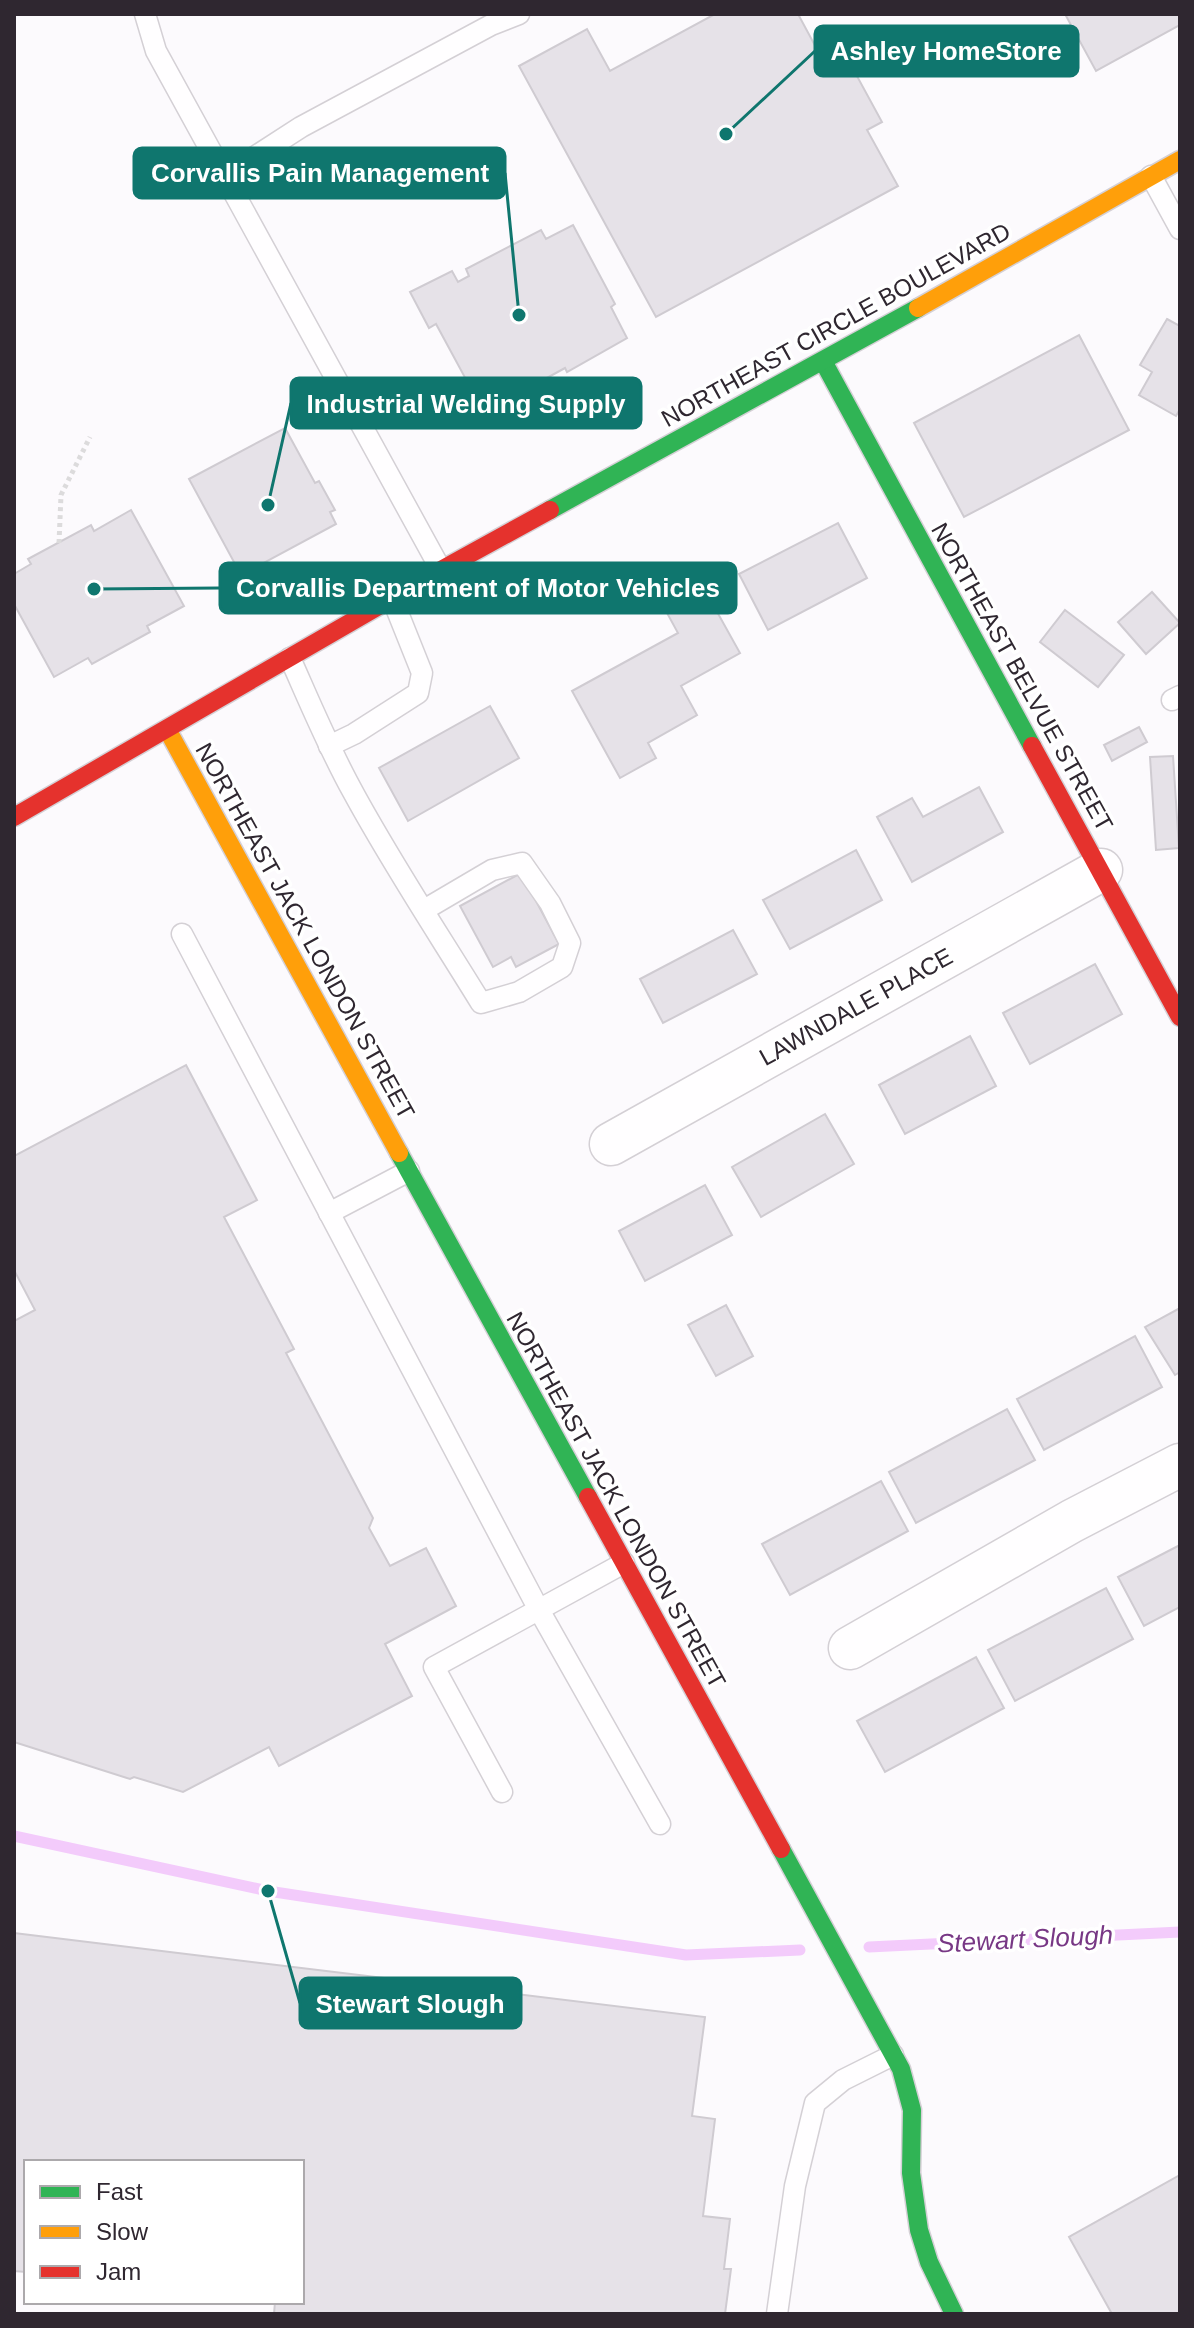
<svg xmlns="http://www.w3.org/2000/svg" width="1194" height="2328" viewBox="0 0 1194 2328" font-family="Helvetica,sans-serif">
<rect width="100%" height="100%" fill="#fcfafd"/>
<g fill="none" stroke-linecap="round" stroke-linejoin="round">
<g stroke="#f3cbfb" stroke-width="11">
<path d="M14,1836l254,55 418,64 114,-5"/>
<path d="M869,1947l311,-15"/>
</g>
</g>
<g fill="#e6e2e8" stroke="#cfcbd1" stroke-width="2">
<path d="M715,14h83l21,39 20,-10 43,79 -15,8 31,56 -242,131 -137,-251 68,-37 23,42z"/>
<path d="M1065,14h115v11l-84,46z"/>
<path d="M573,225l42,79 -4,3 16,31 -60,34 -2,-4 -51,28 2,4 -42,22 -10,-20 11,-6 -39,-72 -7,4 -19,-36 42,-21 6,11 11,-6 -3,-7 75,-39 5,9z"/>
<path d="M1167,319l13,7v83l-4,7 -37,-21 13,-23 -12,-7z"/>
<path d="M1079,335l50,95 -165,87 -50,-94z"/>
<path d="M285,428l30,55 4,-2 16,29 -5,2 6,12 -95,51 -52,-96z"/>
<path d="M131,510l53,96 -37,20 3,6 -58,32 -4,-6 -34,19 -40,-73v-30l17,-10 -3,-5 63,-34 3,6z"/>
<path d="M838,523l29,55 -99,52 -29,-56z"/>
<path d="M706,592l34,61 -59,33 16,29 -49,28 8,15 -36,20 -48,-87 106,-58 -11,-20z"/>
<path d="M1152,592l28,31 -34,31 -28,-32z"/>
<path d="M1065,610l59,45 -26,32 -58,-45z"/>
<path d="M490,706l29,52 -111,63 -29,-53z"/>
<path d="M1139,727l8,15 -35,19 -8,-16z"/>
<path d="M1173,756l6,92 -23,2 -6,-93z"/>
<path d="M979,787l24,45 -91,50 -35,-65 35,-19 11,19z"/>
<path d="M856,850l26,50 -92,49 -27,-49z"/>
<path d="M521,873l38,71 -43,23 -5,-10 -18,10 -33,-61z"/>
<path d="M733,930l24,44 -94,49 -23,-44z"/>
<path d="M1095,964l27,50 -92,50 -27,-51z"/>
<path d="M970,1036l26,50 -91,48 -26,-49z"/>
<path d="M186,1065l71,135 -33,17 70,132 -8,4 87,165 -4,10 21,38 36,-18 30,58 -71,38 27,52 -133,70 -10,-19 -86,45 -49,-15 -4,2 -116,-37v-421l21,-11 -21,-40v-114z"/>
<path d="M825,1114l29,50 -93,53 -29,-50z"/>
<path d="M705,1185l27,50 -87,46 -26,-50z"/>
<path d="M726,1305l27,51 -37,20 -28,-51z"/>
<path d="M1180,1308v64l-5,3 -30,-48z"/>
<path d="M1135,1336l27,51 -118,63 -27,-51z"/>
<path d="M1007,1409l28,51 -119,63 -27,-51z"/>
<path d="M881,1481l27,50 -118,64 -28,-51z"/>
<path d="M1180,1545v62l-36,19 -26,-49z"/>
<path d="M1106,1588l27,51 -118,62 -27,-51z"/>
<path d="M976,1657l28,51 -119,64 -28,-51z"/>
<path d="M14,1933l691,84 -13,99 23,3 -12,97 27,3 -6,50h7l-6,45h-451l1,-12h27v-140h-276v110l-12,-1z"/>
<path d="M1180,2175v139h-68l-43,-77z"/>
</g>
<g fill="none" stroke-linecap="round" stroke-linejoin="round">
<g stroke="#d4d0d5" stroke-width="23">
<g id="lane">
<path d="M145,14l11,37 285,519"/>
<path d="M225,176l76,-49 190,-102 28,-11"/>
<path d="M1151,176l29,53"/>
<path d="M290,658c20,45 39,91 63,134 39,72 85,141 128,211l38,-11 43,-25 8,-24 -20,-40 -28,-40 -30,7 -68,40"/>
<path d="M1172,700l8,-4"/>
<path d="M329,746l25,-12 64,-41 4,-20 -30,-75"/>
<path d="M182,934l357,676 121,214"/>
<path d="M329,1213l80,-42"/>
<path d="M502,1792l-68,-125 190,-104"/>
<path d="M777,2314l18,-128 20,-83 28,-23 50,-25"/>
</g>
</g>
<g stroke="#d4d0d5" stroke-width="45">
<g id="street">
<path d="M611,1144l490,-274"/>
<path d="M850,1648l222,-127 108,-56"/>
</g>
</g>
<g stroke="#d4d0d5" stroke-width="21">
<g id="fast">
<path d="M823,361l209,385"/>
<path d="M550,510l368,-202"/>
<path d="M399,1153l189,344"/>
<path d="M781,1849l120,220 11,41 -1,63 8,57 10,32 25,52"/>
</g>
</g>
<g stroke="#d4d0d5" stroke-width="21">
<g id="slow">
<path d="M918,308l262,-148"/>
<path d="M167,729l232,424"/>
</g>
</g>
<g stroke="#d4d0d5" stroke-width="21">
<g id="jam">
<path d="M1032,746l148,271"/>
<path d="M14,817l427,-247 109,-60"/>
<path d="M588,1497l193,352"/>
</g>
</g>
<path stroke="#dcdbdc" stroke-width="5" stroke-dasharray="4 4" stroke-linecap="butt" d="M59,543l2,-48 29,-58"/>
<use href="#lane" stroke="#fffeff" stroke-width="20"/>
<use href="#street" stroke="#fffeff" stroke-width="42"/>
<use href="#fast" stroke="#30b455" stroke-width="18"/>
<use href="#slow" stroke="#ff9f0a" stroke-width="18"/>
<use href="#jam" stroke="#e5322d" stroke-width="18"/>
</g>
<g text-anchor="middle" stroke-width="7" stroke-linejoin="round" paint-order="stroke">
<g font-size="24" fill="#2f2730" stroke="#fff">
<text transform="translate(836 325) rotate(-29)" y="8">NORTHEAST CIRCLE BOULEVARD</text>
<text transform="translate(1022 677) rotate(61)" y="8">NORTHEAST BELVUE STREET</text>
<text transform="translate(305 931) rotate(61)" y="8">NORTHEAST JACK LONDON STREET</text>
<text transform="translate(856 1007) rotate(-29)" y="8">LAWNDALE PLACE</text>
<text transform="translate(616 1500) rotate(61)" y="8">NORTHEAST JACK LONDON STREET</text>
</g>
<g font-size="26" font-style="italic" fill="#783885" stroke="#fff">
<text transform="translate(1025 1939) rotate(-3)" y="9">Stewart Slough</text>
</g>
</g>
<path fill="none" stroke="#0f766e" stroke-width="3" d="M726 134L815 51M519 315L505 173M268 505L291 403M94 589L220 588M268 1891L300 2003"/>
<g fill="#0f766e" stroke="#fff" stroke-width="3">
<circle cx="726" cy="134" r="8"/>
<circle cx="519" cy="315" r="8"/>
<circle cx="268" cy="505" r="8"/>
<circle cx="94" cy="589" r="8"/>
<circle cx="268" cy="1891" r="8"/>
</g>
<g fill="#0f766e" stroke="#0f766e" stroke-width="3">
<rect x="815" y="26" width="263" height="50" rx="8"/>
<rect x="134" y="148" width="371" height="50" rx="8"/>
<rect x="291" y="378" width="350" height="50" rx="8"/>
<rect x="220" y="563" width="516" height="50" rx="8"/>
<rect x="300" y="1978" width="221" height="50" rx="8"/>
</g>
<g font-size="26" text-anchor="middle" font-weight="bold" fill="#fff">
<text x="946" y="60">Ashley HomeStore</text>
<text x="320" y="182">Corvallis Pain Management</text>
<text x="466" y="413">Industrial Welding Supply</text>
<text x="478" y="597">Corvallis Department of Motor Vehicles</text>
<text x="410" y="2013">Stewart Slough</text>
</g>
<rect width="1194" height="2328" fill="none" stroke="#2f2730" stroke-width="32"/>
<rect x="24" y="2160" width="280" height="144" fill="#ffffff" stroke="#aca9ac" stroke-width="2"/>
<rect x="40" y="2186" width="40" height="12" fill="#30b455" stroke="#aca9ac" stroke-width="2"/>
<text x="96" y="2200" font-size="24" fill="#2f2730">Fast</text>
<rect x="40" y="2226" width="40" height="12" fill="#ff9f0a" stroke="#aca9ac" stroke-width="2"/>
<text x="96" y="2240" font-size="24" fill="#2f2730">Slow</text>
<rect x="40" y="2266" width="40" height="12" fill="#e5322d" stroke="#aca9ac" stroke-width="2"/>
<text x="96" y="2280" font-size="24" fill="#2f2730">Jam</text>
</svg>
